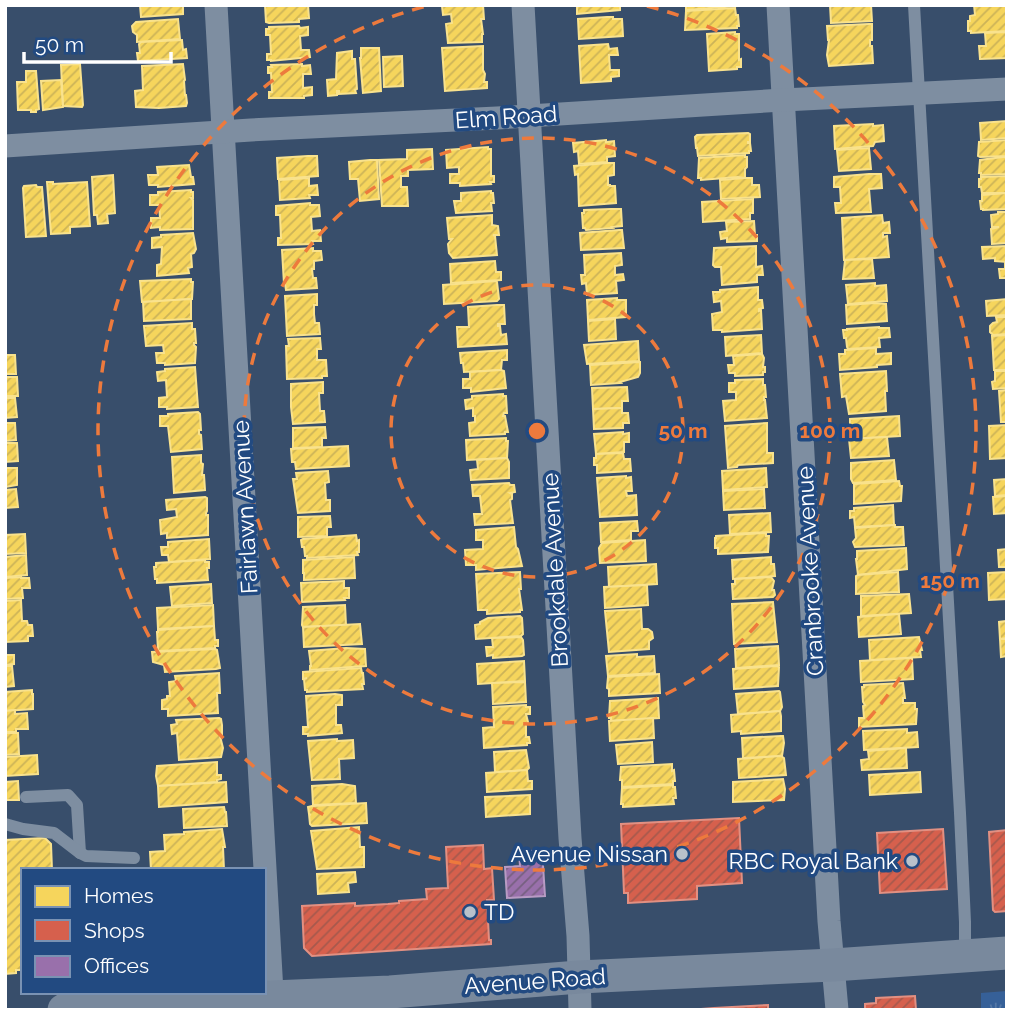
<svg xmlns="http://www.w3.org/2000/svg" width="1012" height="1015" viewBox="0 0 1012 1015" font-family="Raleway,sans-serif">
<defs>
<pattern id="park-tufts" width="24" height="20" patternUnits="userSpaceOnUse" patternTransform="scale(1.75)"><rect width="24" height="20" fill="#366098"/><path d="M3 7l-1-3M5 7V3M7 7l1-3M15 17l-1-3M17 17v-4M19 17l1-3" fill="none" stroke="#5478a7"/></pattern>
<pattern id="homes-hatch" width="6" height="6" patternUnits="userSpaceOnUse" patternTransform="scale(1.75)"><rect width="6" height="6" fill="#f6d55c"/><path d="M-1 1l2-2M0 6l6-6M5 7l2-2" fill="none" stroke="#ccb358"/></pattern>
<pattern id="shops-hatch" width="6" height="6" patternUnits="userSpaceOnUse" patternTransform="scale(1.75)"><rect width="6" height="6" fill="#d6604d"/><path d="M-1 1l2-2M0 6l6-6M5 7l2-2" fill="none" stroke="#a6594d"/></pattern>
<pattern id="offices-hatch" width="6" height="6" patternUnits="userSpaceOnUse" patternTransform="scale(1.75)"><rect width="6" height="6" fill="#9970ab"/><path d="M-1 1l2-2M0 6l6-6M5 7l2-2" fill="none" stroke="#766080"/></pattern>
</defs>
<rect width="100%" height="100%" fill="#384e6b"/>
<path fill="url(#park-tufts)" d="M1007,991v19h-26v-17z"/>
<g fill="url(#homes-hatch)" stroke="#f9e28d" stroke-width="2">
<path d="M140,5h43v9l-42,3z"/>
<path d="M265,5h43l1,13 -10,1v3l-30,1 -3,-1z"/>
<path d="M483,5l1,14h-3l2,15h-1v8l-34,1 -2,-19 6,-1 -1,-9 -8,1 -1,-9z"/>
<path d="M577,5h43v5l-43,4z"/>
<path d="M686,5h52l1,1 -53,4z"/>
<path d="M830,5h41l1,16 -41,2z"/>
<path d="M974,5h33v26l-36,2v-2h-3v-10h2v-5l5,-1z"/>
<path d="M735,8l1,7h2l1,11h-2v2l-52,2 1,-19z"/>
<path d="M607,17h6v2h9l1,17 -44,3 -1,-20z"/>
<path d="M178,19l2,20 -43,3v-7l-4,-3 -1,-6 4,-4z"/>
<path d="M869,24h3v16h-2v6h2l1,17 -44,3 -2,-11 2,-15h-1l-1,-14z"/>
<path d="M299,26l1,2 8,-1v8l-8,1 1,14h8l1,7 -39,4v-1h-4v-6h4l-1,-19h-4v-6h3v-2z"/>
<path d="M735,32v2h4v26l2,-1v8h-4v2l-28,2 -2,-37z"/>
<path d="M1007,32v26l-27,1 -1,-13h7l-1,-13z"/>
<path d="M182,40l1,10 3,-1 1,9 -49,3 -1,-8h3l-1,-9 2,-2z"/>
<path d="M608,44l1,5 8,-1 1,7h-9l1,15h9v6l-8,1v4l-30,2 -2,-37z"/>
<path d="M483,46v24l2,4 -1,8h3v6l-42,3 -3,-43z"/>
<path d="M361,48h18l2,43 -18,2 -3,-35h1z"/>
<path d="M352,51v8h3l2,30 -2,1 1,3 -17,1v-3h-2v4l-9,1 -1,-16 9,-1 1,-26z"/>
<path d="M402,56l1,30 -19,1 -1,-30z"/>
<path d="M80,64l3,41 -1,2 -19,-1 -2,-41z"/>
<path d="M183,64l2,16 -1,1 1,14h1l1,8 -1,3 -27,2 -23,-1 -1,-16 8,-1 -1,-24z"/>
<path d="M302,64v2l8,-1 1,9h-8v14l9,-1v8l-8,1v2h-35v-6h3l-1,-19h-3v-6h4l-1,-2z"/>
<path d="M26,71h10l3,38 -3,1v2h-5v-2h-13l-1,-28h9z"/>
<path d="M61,80l2,27 -20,3 -2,-29z"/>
<path d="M1007,121v17l-26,2 -1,-17z"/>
<path d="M873,124v2l10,-1 1,16 -9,1 -2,4 -38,3 -1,-23z"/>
<path d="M748,133l2,1v8h-2v1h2l1,8h-2v2l-51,3 -1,-8h-1l-1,-11 2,-2z"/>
<path d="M606,140v2l8,-1 1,15 -8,1v5l-28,2 -1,-13 -4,1 -1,-9z"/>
<path d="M1007,140v16l-27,1 -2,-1 1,-14z"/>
<path d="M488,147v2h3v27h3v6h-4l1,2 -31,2v-3h-10v-9h9v-7l-12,1 -1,-18z"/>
<path d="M869,148l2,21 -32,2 -2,-21z"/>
<path d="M432,149l1,20 -25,1v6h-7v11h6l1,19h-26l-3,-46 28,-1v-9z"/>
<path d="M745,155v2h2v10l-2,2v9l-7,-1 -37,3v-2h-3l1,-20z"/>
<path d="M308,156h9l1,20 -40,3 -1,-21z"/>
<path d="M1003,157h4v17l-26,1v-2h-2l1,-13z"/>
<path d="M370,160h7l2,39 -19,2 -2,-22h-8l-1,-17z"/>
<path d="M607,163h7v12l-6,1v9h2v1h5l1,17 -37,3 -1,-32 -3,1 -1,-9z"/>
<path d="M189,165l2,12h2l1,7 -36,3v-2h-9l-1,-10h10l-1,-8z"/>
<path d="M869,174h12l1,14 -13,1 2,23 -35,1 -1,-10h6l-1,-16h-6v-10z"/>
<path d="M113,175l2,38 -8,1 1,9 -10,1 -1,-9h-3l-2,-38z"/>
<path d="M1007,176v17h-25l-1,-6h-2v-8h2v-2z"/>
<path d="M309,178v8l8,-1 1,10h-9l1,3 -30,2 -1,-20z"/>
<path d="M745,178h7v7h7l1,12 -39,2 -1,-19z"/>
<path d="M47,182h6v2l34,-2 3,44 -20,1v6l-19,1z"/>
<path d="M36,185l1,2h5l4,49 -20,1 -3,-49 1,-2z"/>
<path d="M191,190v2h2v6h-2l2,2v29l-33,1v-3l-9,1v-10h9l-1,-13h-9v-10h8v-3z"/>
<path d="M491,191v2h2l1,10h-3l1,8 -36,2 -2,-12h7v-8z"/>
<path d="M1007,193v16l-24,1v-1h-2l-1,-8h2v-6z"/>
<path d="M753,199v14h-3v6l-47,3 -1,-20z"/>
<path d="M310,203v2h9l1,11 -9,1 1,14 8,-1 1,11h-9l1,3 -35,1v-7h3l-1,-23h-4v-9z"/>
<path d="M611,209h10l1,17 -10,1 1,1 -27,2 -1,-2h-2l-1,-15h2v-3z"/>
<path d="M998,212h9v31l-15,1 -1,-15 8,-2h-7l-1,-12 7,-1z"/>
<path d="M492,215v10l6,1 1,9h-6l2,1 2,19 -44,3 -4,-5 -1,-9 4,-5h-3l-2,-21z"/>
<path d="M882,215l1,8 6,-1 1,11h-7v4l4,-1 2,21 -45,3 -2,-42z"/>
<path d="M754,221l1,14h2v6l-30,1v-4l-6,1 -1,-7 7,-1 -1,-9z"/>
<path d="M619,230h3l2,18 -43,2 -1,-17z"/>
<path d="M193,233l3,16 -2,4 -3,1 1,13 -4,1 1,5 -32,3v-11l4,-1 1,-17 -10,1v-10l9,-1v-2z"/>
<path d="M756,246v21l6,-1 1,9h-6v7l-35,3 -1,-18h-6l-2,-2 1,-17z"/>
<path d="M1007,246v16l-12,-1v-3l-12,1 -1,-12z"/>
<path d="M313,248v3h8l1,9 -8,1v8h-2l1,9h3l1,10 -31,2 -1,-6h-1l-2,-34z"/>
<path d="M621,253l1,12 -7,1v9l8,-1 1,6 -8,1 1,12 -30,2 -1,-12 -4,1 -1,-9h4l-1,-20z"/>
<path d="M872,259l2,19 -31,1 2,-19z"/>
<path d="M495,261l1,11h5v8l-50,3 -1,-19z"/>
<path d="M1005,263h2v17l-1,-2h-6l-1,-9h6z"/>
<path d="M191,279v3h2l-1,17 -50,3 -2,-21z"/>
<path d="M496,281l1,1 2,17 -2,2 -53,3 -1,-19z"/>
<path d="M875,283v3l11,-1 1,16 -39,3 -2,-19z"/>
<path d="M758,287v13h4l1,8 -4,1v2l2,-1 1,19 -40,3v-2h-9l-1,-16 10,-2 -1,-11 -7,1 -1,-10h7v-2z"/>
<path d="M317,294v11h-3v9l1,9h4l1,11 -33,2 -2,-40z"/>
<path d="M617,298v2h9v17l-38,3 -1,-20z"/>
<path d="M191,299v20l-47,2 -1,-19z"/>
<path d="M1007,299v16l-20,1 -1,-15z"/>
<path d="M875,303l11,1 1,17 -40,3 -1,-19z"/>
<path d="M497,305h7l1,19h-7v2h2l1,9 5,-1 1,10 -49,3 -1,-20h12l-1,-20z"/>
<path d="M996,317h11v17l-14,1 -3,-3v-6l3,-3 4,-1z"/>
<path d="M615,319l1,20 -27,2 -1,-20z"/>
<path d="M192,323v6h3l1,14h-2v2l2,2 -1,16 -30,2v-2h-8l-1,-10h8l-1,-8 -17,1 -2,-20z"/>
<path d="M879,327v1h10l1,9 -11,1 1,9 -32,2 -1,-2 -1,-9h-2l-1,-8h4v-1z"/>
<path d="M761,335l1,18 -36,3 -1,-19z"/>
<path d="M1007,335v35h-13l-2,-34z"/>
<path d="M320,338l1,11h-4v11h9l1,16h-5v2l-35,1 -1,-33h3l-1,-7z"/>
<path d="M638,341l1,20 -52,3 -3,-19z"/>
<path d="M876,348v6l15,-1v11l-14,1v2l-37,3 -1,-16h6v-4z"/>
<path d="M507,350v10h-5l-1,10 -37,2 -1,-9h-2l-1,-10z"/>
<path d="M762,354l2,4 -1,9h2v5h-2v3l-28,1v-3h-6l-1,-8h6l-1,-9z"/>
<path d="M5,355h10l1,19h-11z"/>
<path d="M640,362v11l-2,4 -18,5 1,1 -30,2 -1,-20z"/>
<path d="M195,367l3,40 -31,2v-2h-8v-9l8,-1 -1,-17 -8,1 -1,-9 8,-1v-2z"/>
<path d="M501,370l3,1 2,17 -35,4v-4h-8v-9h7v-7z"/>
<path d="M886,371l1,20h-2l1,20 -37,3 -3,-18 -4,1 -2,-23z"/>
<path d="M995,371h12v17l-14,1 -1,-7 3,-1z"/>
<path d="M5,377h12l1,19h-13z"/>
<path d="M763,379v6h2l1,12h-2v3h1l2,18 -42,3 -2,-20 13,-1v-8h-7v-9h6v-3z"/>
<path d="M323,382v11h-4l1,18h4l1,11 -32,2 -2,-17v-23z"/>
<path d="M627,387l1,14h-6v7l-29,1 -1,-21z"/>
<path d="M1007,390v32h-6l-2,-31z"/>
<path d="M503,394v2h3l1,17h-3l-1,3h2l3,16h-3v2l-35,2 -1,-13 6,-1v-6h-2v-8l-7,1 -1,-9 7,-1v-3z"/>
<path d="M5,398h10l2,19 -12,1z"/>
<path d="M622,408v5h6l1,10h-6v5l-29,1 -1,-20z"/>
<path d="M198,412l2,2 1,16h-2v4l2,1 1,14 -31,3 -3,-26h-8v-10h8v-2z"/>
<path d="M899,416l1,20 -50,3v-20z"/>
<path d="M5,423h10l1,17 -11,1z"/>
<path d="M767,423v30h6v10l-35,2 -1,2 -9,1 -3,-42z"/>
<path d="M1007,425v33l-17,1 -1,-33z"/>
<path d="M325,427l1,11h-4v9l-29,1v-20z"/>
<path d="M623,432v2l6,-1v9h-5v10l-28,2 -2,-20z"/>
<path d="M887,437l2,19 -38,2 -2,-19z"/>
<path d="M506,438v3h2l-1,17 -40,2 -1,-20z"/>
<path d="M5,443h12l1,18 -13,1z"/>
<path d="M348,446l1,20 -53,3 -1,-7h-3l-1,-13z"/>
<path d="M623,453l1,6h6l1,12 -34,2v-8h-3v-7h2v-4z"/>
<path d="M201,455v8l2,1 -1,11h2l1,15 -31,3 -2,-36z"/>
<path d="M507,458l2,4v16l-38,2 -1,-10 8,-1 -1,-9z"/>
<path d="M894,460l2,20 -43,3 -2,-4v-16z"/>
<path d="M5,468h12v17l-12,2z"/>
<path d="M766,468l1,19 -44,3 -1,-19z"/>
<path d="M328,471l1,11 -4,1 1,17h4v11l-32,2 -5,-34h4l-1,-6z"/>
<path d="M626,476v2l5,-1 1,14h-6l1,5 9,-1 1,20 -37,2 -3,-39z"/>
<path d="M1007,479v16l-12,1 -1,-16z"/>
<path d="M899,481l1,5h2l-1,15 -47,3v-20z"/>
<path d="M509,483l1,2h4l1,7 -5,1 2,1v5l-2,1 3,23 -38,2 -1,-11h8l-2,-18h-7l-1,-11z"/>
<path d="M16,489l2,18 -13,1v-18z"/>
<path d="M764,489l1,19 -41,2 -1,-19z"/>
<path d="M1007,496v17l-13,1 -1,-17z"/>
<path d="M205,497l2,1v13l-1,2v2h2v20l-41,3v-5l-6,1 -1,-14 17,-3 -1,-8 -9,1 -1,-10z"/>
<path d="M893,505l1,20 -39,2 -1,-10 -4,1v-7h4v-3z"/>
<path d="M770,513l1,19 -41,2 -1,-19z"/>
<path d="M330,516l1,11h-4v9l-29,1v-20z"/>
<path d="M637,521l1,10h-7v9l-30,2 -1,-19z"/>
<path d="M895,525v2h8l1,18 -49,2 -2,-5 3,-4 -1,-10z"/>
<path d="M514,527l2,20 2,2 4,17 -46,4v-5h-10l-1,-15 18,-1v-9h-7v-10z"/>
<path d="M766,533v3h3l-1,16 -50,2v-6h-3v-10h1v-2z"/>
<path d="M25,534l1,19 -21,1v-19z"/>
<path d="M356,535l1,6 2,-1v12h-2l1,3 -51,3v-2h-2l-1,-9h-2l-1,-7 2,-1z"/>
<path d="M209,539l1,20 -41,3 -1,-7h-6l-1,-8h7v-5z"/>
<path d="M645,540l1,21 -46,2 -1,-15 3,-5z"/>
<path d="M906,548l1,21 -49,6 -2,-16h1v-8z"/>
<path d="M1007,549v18h-8l-1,-17z"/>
<path d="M26,555l1,20 -22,2v-20z"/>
<path d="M354,557l1,21 -51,2v-7h-1v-13z"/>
<path d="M771,557v7h3l1,12 -42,3 -1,-19z"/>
<path d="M205,560v2h4v6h-2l1,12 -51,3v-4h-2l-1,-12h2v-4z"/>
<path d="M656,564l1,20 -48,3 -1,-20z"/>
<path d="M520,572l1,17h-2l3,21h-2v2l-33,2v-4h-9l-2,-36z"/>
<path d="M898,572l1,20 -43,2v-18l2,-1z"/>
<path d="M1007,572v27l-18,1 -1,-27z"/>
<path d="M21,577v1h8l1,10h-8l1,10 -18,1v-21z"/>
<path d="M771,577l3,4 -2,9h2l1,5 -2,2 -40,2 -1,-15h3v-5z"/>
<path d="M344,581v7h5v10h-5l1,2 -43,2 -1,-19z"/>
<path d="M211,584l1,19 -40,3 -2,-19z"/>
<path d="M647,585l1,20 -43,3 -1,-21z"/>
<path d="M909,594l2,19 -50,3v-20z"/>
<path d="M21,600l1,21h5l1,4h4l1,11h-5v5l-23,1v-41z"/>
<path d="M773,602l4,40 -43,2 -2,-40z"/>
<path d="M213,605l1,21 -56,3 -1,-21z"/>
<path d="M345,605l1,20 -43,2 -1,-2 1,-18z"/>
<path d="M641,609l1,20h6l4,3 1,6 -4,3v8l-40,3 -4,-41z"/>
<path d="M899,614l2,20 -42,3 -1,-20z"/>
<path d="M520,616l2,2 1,16 -2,2 -45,3 -1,-14 5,-1v-2l8,-4z"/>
<path d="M1007,621v17l-7,1 -1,-17z"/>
<path d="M360,624l2,20 -58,3 -1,-20z"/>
<path d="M214,626l1,14h3v6h-3v2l-56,3 -1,-1 -1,-18h1v-2z"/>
<path d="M521,637l2,3 1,15 -2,1 -29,2v-3l-6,1 -1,-9h7l-1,-9z"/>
<path d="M919,637l3,13h-2l1,7 -51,3 -1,-20z"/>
<path d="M1000,639h7v17l-6,1z"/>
<path d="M778,646l1,19 -43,3 -1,-19z"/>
<path d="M346,648l19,1 1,17 -56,4v-4h1l-2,-15z"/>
<path d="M215,649l2,1 3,18 -4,1 -51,3 -1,-7 -11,-3 -1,-10z"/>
<path d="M637,654v3l17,-1 1,17 -47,3 -2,-20z"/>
<path d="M5,655h9v9l-9,1z"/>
<path d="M912,658l1,21 -52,3 -1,-21z"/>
<path d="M524,661l1,20 -47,3 -1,-20z"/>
<path d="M5,666h7l2,20 -9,1z"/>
<path d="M777,666l2,1 -1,19 -44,3 -1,-20z"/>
<path d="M361,668l1,5h1l1,11h-2l1,5 -56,3v-2h-2l-1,-11 3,-1 -4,1v-7z"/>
<path d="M219,673l1,20h-3l1,20 -50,3v-7h-6v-9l5,-1v-3h3l-1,-14 7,-1 -1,-5z"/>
<path d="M659,674l1,19 -51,3v-7l-2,-1 1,-11z"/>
<path d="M525,682l1,20 -33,2 -1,-21z"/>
<path d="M903,683l2,15h-2v5h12v6h2l-1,15 -57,3v-9h5l-1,-12 2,-1 -2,-3 -1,-15h2v-2z"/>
<path d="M32,690v4h1v15l-28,2v-19z"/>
<path d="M779,691l1,1 2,15 -2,4 -42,3 -2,-20z"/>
<path d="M335,694l7,1v10h-6v20h5l1,8 -34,3v-2h-5v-7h5l-2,-31z"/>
<path d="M658,698l1,20 -48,3v-3h-2l1,-17z"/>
<path d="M526,705v2h4v7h-4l2,8 -2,3v12h3l1,6h-3v2l-43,3 -1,-20 11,-1 -1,-20z"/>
<path d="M15,710v4l12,-1 1,16h-12v3h-11v-21z"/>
<path d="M780,711l1,5v15l-40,3v-3l-9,1 -1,-17z"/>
<path d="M219,718l2,1 1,6v11h-2l3,12 -2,9 -42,3 -2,-27 -5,1 -1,-9 6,-1 -1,-4z"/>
<path d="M653,718l1,20 -44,3 -1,-20z"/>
<path d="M907,729v4l10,-1 1,15 -54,3 -1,-19z"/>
<path d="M5,733h13l1,21 -14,1z"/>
<path d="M781,736h2l1,7 -2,13 -39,2 -1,-20z"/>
<path d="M337,739v2l16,-1 1,18 -15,1 1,20 -28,1 -4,-39z"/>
<path d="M652,742l1,20 -35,2 -2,-19z"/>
<path d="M906,748l1,20 -45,2 -1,-10 8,-1 -1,-8z"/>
<path d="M526,750l3,18 -2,2 -32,2 -1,-20z"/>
<path d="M37,755l1,19 -33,2v-19z"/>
<path d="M781,756l3,2 2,17 -47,3 -1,-19z"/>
<path d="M217,762v13h4v4l-4,1v2l-59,4 -2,-10 1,-10z"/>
<path d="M672,764v7l2,-1 1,11h-2v3l-51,3v-7h-2l1,-13z"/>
<path d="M527,770l1,11h4v8l-45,3 -1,-19z"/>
<path d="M920,772l1,20 -51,3 -1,-20z"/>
<path d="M783,779l2,10 -1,11 -51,2v-20z"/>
<path d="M18,781l1,19h-14v-18z"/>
<path d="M226,782l1,20 -68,5 -1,-21z"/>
<path d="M342,784l13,2 1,17 -43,2 -1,-19z"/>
<path d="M673,785v2h2l1,11h-3l1,6 -51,3v-3h-2l1,-16z"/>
<path d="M530,795v19l-44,3 -1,-20z"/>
<path d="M366,803l1,20 -55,3 -2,-2 -1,-10 2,1 -2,-1 -1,-7 4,-1z"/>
<path d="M224,807l1,5h1l1,14 -43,2 -1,-19z"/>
<path d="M359,827l1,20h4v20l-47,2 -6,-38z"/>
<path d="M222,829l3,18h-2l1,23h-73l-1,-18 15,-1 -1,-16 20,-1v-2z"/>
<path d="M45,838l6,6 1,26h-29v100h-7v3l-11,1v-134z"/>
<path d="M355,872l1,10 -8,1 1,9 -31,2 -1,-20z"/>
</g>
<g fill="url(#shops-hatch)" stroke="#e29082" stroke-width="2">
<path d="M739,818l3,65 -45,3v13l-69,4v-10h-4l-3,-69z"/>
<path d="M943,829l4,60 -67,4 -3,-60z"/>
<path d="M1007,830v81l-12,1 -2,-2 -4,-78z"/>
<path d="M483,845l1,24 8,-1 2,32h-7l2,40h2v4l-179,12 -8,-8 -2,-42 53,-3v3l33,-2 11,-1v-2l28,-2 -1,-10 22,-1 -2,-41z"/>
<path d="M915,996l1,14h-51v-6l11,-1v-5z"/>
<path d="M768,1005v5h-80l26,-2z"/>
</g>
<path fill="url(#offices-hatch)" stroke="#b89bc4" stroke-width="2" d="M542,850l3,46 -38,2 -2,-31 15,-1 -1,-14z"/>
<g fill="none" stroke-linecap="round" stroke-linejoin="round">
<g stroke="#7e8ea1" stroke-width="12">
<path d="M914,5l46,808 5,109v34"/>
<path d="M26,797l42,-2 9,10 3,48"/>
<path d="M5,824l18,5 31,4 26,20 6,3 48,2"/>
</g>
<g stroke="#7e8ea1" stroke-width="23">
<path d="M216,5l57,1005"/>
<path d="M523,5l47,833 8,98 2,74"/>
<path d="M778,5l51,916 8,89"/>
<path d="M5,146l246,-16 246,-12 286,-18 224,-11"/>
</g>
<path stroke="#79899d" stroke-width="33" d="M64,1010l184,-12 142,-6 189,-15 254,-12 174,-12"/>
</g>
<g fill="none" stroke="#ed7a3d" stroke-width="3.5" stroke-dasharray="12 9">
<circle cx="537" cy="431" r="146"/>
<circle cx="537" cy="431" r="293"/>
<path d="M647 6A439 439 0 1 1 427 6"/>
</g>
<g fill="#b9c1cb" stroke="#224a81" stroke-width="2.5">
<circle cx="682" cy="854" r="7"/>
<circle cx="912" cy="861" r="7"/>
<circle cx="470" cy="912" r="7"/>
</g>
<g text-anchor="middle" stroke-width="7" stroke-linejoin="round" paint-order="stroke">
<g font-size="23" fill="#fff" stroke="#224a81">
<text transform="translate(506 117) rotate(-4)" y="8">Elm Road</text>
<text transform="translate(245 507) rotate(-93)" y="8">Fairlawn Avenue</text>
<text transform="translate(555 570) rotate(-93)" y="8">Brookdale Avenue</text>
<text transform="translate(810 571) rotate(-93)" y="8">Cranbrooke Avenue</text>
<text transform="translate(535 981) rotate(-4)" y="8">Avenue Road</text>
</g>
<g font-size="23" fill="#fff" stroke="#224a81" text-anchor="end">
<text x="668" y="862">Avenue Nissan</text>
<text x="898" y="869">RBC Royal Bank</text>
<text x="484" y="920" text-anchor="start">TD</text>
</g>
</g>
<circle cx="537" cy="431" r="10" fill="#ed7a3d" stroke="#224a81" stroke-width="3.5"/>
<g font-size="21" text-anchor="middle" font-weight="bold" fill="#ed7a3d" stroke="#224a81" stroke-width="7" stroke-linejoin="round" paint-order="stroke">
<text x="683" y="438">50 m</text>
<text x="830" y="438">100 m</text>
<text x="950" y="588">150 m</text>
</g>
<rect width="1012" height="1015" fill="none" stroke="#ffffff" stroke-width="14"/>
<rect x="21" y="868" width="245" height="126" fill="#224a81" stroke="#7a92b3" stroke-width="2"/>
<rect x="35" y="886" width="35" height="21" fill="#f6d55c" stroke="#7a92b3" stroke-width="2"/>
<text x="84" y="903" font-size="21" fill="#ffffff">Homes</text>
<rect x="35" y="920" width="35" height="21" fill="#d6604d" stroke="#7a92b3" stroke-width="2"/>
<text x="84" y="938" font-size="21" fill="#ffffff">Shops</text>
<rect x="35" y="956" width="35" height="21" fill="#9970ab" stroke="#7a92b3" stroke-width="2"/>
<text x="84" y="973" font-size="21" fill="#ffffff">Offices</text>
<path d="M24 52v10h147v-10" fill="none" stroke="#ffffff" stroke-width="3.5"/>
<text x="35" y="52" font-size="21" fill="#ffffff" stroke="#224a81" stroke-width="5" paint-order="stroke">50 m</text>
</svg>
